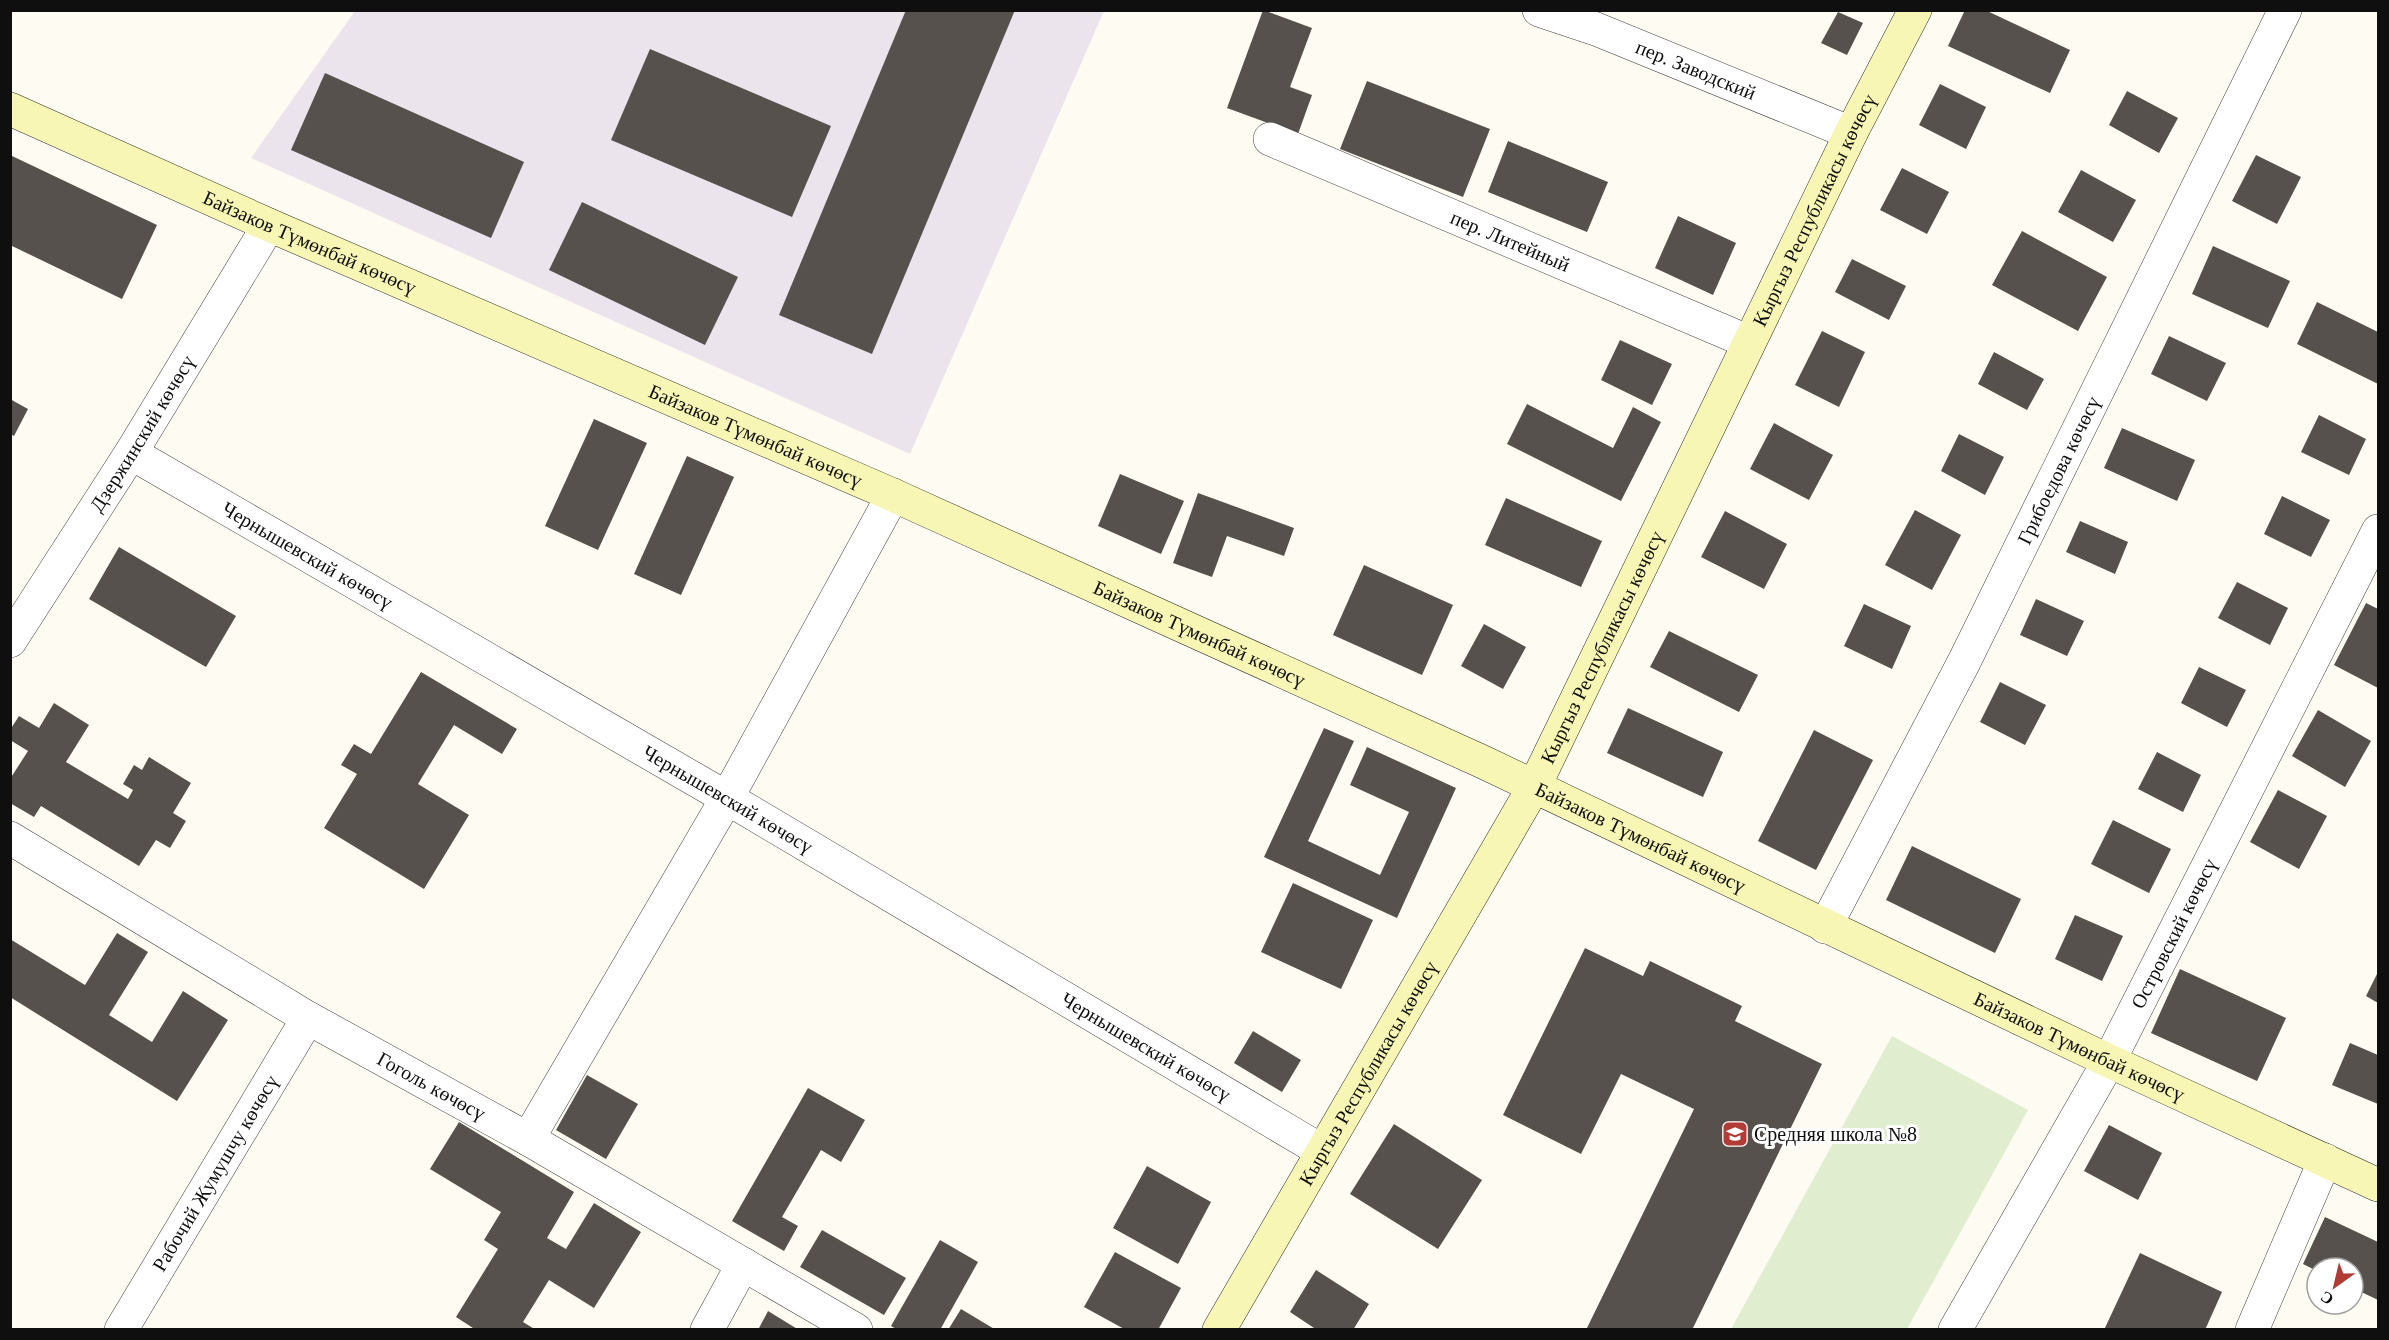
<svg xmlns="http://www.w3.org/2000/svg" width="2389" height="1340" viewBox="0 0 2389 1340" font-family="Georgia,serif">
<rect width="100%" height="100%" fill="#fefcf2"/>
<path fill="#ece4ec" d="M355,11h749l-194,443 -659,-296z"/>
<path fill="#e0edcf" d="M1892,1036l136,74 -121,219h-176z"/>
<g fill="#56514c">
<path d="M906,10h109l-143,344 -93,-39z"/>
<path d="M1263,10l49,18 -22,59 22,8 -14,39 -71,-26z"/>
<path d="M1965,10h20l85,40 -20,43 -102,-47z"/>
<path d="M1838,12l25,11 -16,32 -26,-12z"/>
<path d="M650,49l181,77 -39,91 -181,-77z"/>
<path d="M325,73l199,89 -33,76 -200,-88z"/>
<path d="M1367,81l123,48 -27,68 -123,-48z"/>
<path d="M1940,84l46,23 -20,42 -47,-24z"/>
<path d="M2127,91l51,27 -19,35 -50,-28z"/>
<path d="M1508,141l100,41 -21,50 -99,-40z"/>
<path d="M10,155l147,70 -35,74 -112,-54z"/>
<path d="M2256,155l45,22 -24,47 -45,-23z"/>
<path d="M1902,168l47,24 -22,42 -47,-24z"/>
<path d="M2081,170l55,30 -23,42 -55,-30z"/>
<path d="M582,202l156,75 -33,68 -156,-75z"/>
<path d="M1678,216l58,27 -23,52 -58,-27z"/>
<path d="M2022,231l85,46 -29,54 -86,-46z"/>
<path d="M2213,246l77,35 -22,47 -76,-34z"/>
<path d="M1852,259l54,27 -17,34 -54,-28z"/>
<path d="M2317,302l61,30v52l-81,-40z"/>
<path d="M1822,331l43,21 -26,55 -44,-22z"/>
<path d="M2169,336l57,27 -19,38 -56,-27z"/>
<path d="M1620,340l52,24 -20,41 -51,-25z"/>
<path d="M1994,352l50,27 -17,31 -49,-26z"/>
<path d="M10,399l18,10 -14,27 -4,-2z"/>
<path d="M1527,404l86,44 20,-41 28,15 -40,79 -114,-57z"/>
<path d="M2319,415l47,24 -17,36 -48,-23z"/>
<path d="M594,419l53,24 -49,107 -53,-24z"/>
<path d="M1774,423l59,32 -24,45 -59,-31z"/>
<path d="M2122,428l73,32 -18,41 -73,-33z"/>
<path d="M1959,434l45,23 -19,38 -44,-24z"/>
<path d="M687,456l47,21 -53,118 -47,-21z"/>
<path d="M1120,474l64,27 -23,53 -63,-28z"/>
<path d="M1198,493l96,35 -10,28 -57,-20 -15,41 -39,-14z"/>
<path d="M2282,496l48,24 -19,37 -47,-23z"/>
<path d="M1506,498l96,43 -21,46 -96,-42z"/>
<path d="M1915,510l46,25 -29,55 -47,-25z"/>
<path d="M1725,511l62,33 -23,45 -63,-32z"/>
<path d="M2080,521l48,21 -13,32 -49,-22z"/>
<path d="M119,547l117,69 -30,51 -117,-68z"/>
<path d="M1364,565l89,40 -31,70 -89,-40z"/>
<path d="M2237,582l51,26 -18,37 -52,-27z"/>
<path d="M2036,599l48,22 -17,35 -47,-21z"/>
<path d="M2366,603l12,6v79l-44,-23z"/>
<path d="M1864,604l47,22 -19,43 -48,-23z"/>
<path d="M1484,624l42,23 -23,42 -42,-23z"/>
<path d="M1669,631l89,44 -19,37 -89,-45z"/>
<path d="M2199,667l47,23 -19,37 -46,-24z"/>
<path d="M421,672l96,57 -15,25 -48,-29 -36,59 51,31 -45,74 -100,-61 33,-54 -16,-9 13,-21 17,10z"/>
<path d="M2000,682l46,23 -21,40 -45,-23z"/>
<path d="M54,703l35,22 -23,37 62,37 5,-9 -10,-6 11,-19 8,5 7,-13 42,26 -18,30 13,8 -16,27 -14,-8 -17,26 -98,-60 -7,11 -24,-14v-24l18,-28 -18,-11v-10l9,-14 20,12z"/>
<path d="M1628,708l95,44 -20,45 -96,-44z"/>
<path d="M2318,710l53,31 -26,46 -53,-31z"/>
<path d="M1324,728l30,13 -46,100 72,34 29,-63 -59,-27 17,-38 89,41 -59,130 -133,-61z"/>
<path d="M1814,730l59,30 -57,110 -58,-29z"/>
<path d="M2157,752l44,23 -18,37 -45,-23z"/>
<path d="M2278,790l49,26 -28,53 -49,-27z"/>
<path d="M2113,820l58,29 -22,44 -58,-29z"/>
<path d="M1912,846l109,53 -26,54 -109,-53z"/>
<path d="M1293,883l80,37 -32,69 -80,-37z"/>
<path d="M2075,915l48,21 -21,45 -47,-22z"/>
<path d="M117,933l31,19 -39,63 43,27 31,-51 45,29 -51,81 -167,-104v-58l75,46z"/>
<path d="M1585,948l58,28 7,-15 92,45 -7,15 87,43 -130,266h-106l108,-221 -73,-35 -40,80 -78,-39z"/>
<path d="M2180,969l106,49 -29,63 -106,-48z"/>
<path d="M2378,972v31l-12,-7z"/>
<path d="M1253,1031l48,29 -19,32 -48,-29z"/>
<path d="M2350,1043l28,12v49l-46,-19z"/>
<path d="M587,1075l51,29 -32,55 -50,-29z"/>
<path d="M808,1088l57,32 -24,42 -20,-12 -39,67 16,9 -14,25 -52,-30z"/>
<path d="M459,1122l115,70 -27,46 19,11 28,-46 47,29 -47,76 -45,-28 -26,42 13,8h-60l-20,-13 42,-68 -14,-9 17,-28 -71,-43z"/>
<path d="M1394,1124l88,56 -44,69 -88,-55z"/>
<path d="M2109,1125l53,28 -24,47 -54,-29z"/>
<path d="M1147,1166l64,36 -33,62 -65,-36z"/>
<path d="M2325,1217l53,25v58l-25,-12v-20h-36v3l-14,-7z"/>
<path d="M822,1230l84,48 -22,37 -84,-48z"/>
<path d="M940,1240l38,22 -38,68h-42l-7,-4z"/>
<path d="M1115,1252l66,36 -23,42h-32l-42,-23z"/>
<path d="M2140,1253l82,39 -17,38h-101z"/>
<path d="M1316,1270l53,34 -16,26h-36l-27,-18z"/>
<path d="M961,1309l35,21h-48z"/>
<path d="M768,1311l31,19h-41z"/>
</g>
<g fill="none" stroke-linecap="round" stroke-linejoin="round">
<g stroke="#424242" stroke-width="34">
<g id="minor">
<path id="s1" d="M1539,10l57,19 255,104"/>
<path id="s2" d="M1270,139l479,203"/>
<path id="s3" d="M131,453l596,345 595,353"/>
<path id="s4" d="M10,641l121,-188 138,-228"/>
<path id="s5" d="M10,838l298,180 220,121 328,191"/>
<path id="s6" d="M1825,927l139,-265 321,-652"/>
<path d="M528,1139l199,-341 166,-303"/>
<path id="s7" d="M121,1330l187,-312"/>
<path d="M707,1330l36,-66"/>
<path id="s8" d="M1955,1330l154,-269 269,-530"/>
<path d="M2252,1330l73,-170"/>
</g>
</g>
<g stroke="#313131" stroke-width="34">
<g id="secondary">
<path id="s9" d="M10,109l259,116 624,270 590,267 626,299 269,124"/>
<path id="s10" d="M1219,1330l316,-545 316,-652 64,-123"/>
</g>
</g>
<use href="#minor" stroke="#fff" stroke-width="33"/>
<use href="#secondary" stroke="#f7f6b4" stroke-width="33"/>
</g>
<defs>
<g id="school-square" transform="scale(1.35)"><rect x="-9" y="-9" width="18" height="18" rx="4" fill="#b13b35" stroke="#fff"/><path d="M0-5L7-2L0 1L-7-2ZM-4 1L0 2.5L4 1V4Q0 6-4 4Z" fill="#fff"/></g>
</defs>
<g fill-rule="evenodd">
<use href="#school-square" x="1735" y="1134"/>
</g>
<g text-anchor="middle" stroke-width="6" stroke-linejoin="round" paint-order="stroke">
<g font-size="20" fill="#0f0f0f" stroke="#fff">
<text dy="7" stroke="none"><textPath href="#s1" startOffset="168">пер. Заводский</textPath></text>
<text dy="7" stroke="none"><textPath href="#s10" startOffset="1269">Кыргыз Республикасы көчөсү</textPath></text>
<text dy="7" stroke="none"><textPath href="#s2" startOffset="261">пер. Литейный</textPath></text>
<text dy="7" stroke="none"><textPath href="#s9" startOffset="328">Байзаков Түмөнбай көчөсү</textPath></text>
<text dy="7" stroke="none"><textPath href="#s4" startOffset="246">Дзержинский көчөсү</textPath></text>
<text dy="7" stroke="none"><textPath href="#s9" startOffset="814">Байзаков Түмөнбай көчөсү</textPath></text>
<text dy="7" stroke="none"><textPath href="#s6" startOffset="513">Грибоедова көчөсү</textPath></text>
<text dy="7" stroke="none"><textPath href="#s3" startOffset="204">Чернышевский көчөсү</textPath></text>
<text dy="7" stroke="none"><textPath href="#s9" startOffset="1300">Байзаков Түмөнбай көчөсү</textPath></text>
<text dy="7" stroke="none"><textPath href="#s10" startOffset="783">Кыргыз Республикасы көчөсү</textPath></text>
<text dy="7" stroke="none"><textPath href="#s3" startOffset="690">Чернышевский көчөсү</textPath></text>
<text dy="7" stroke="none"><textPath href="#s9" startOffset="1786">Байзаков Түмөнбай көчөсү</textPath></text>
<text dy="7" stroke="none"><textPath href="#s8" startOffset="453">Островский көчөсү</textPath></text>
<text dy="7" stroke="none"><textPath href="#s3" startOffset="1176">Чернышевский көчөсү</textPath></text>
<text dy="7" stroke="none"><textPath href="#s9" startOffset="2272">Байзаков Түмөнбай көчөсү</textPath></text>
<text dy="7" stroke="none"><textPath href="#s10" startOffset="297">Кыргыз Республикасы көчөсү</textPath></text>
<text dy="7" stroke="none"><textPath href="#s5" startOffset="489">Гоголь көчөсү</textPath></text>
<text dy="7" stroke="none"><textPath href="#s7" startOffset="183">Рабочий Жумушчу көчөсү</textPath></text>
</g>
<g font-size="20" fill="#0f0f0f" stroke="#fff" text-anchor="start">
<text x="1754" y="1141">Средняя школа №8</text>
</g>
</g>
<rect width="2389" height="1340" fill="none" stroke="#0f0f0f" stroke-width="24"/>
<g transform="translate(2335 1286) rotate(214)"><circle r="28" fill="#ffffff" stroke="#9f9f9f" stroke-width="1.5"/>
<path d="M0-4.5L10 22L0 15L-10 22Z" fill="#b13b35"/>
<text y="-9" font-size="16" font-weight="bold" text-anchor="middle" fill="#0f0f0f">С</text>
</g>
</svg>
